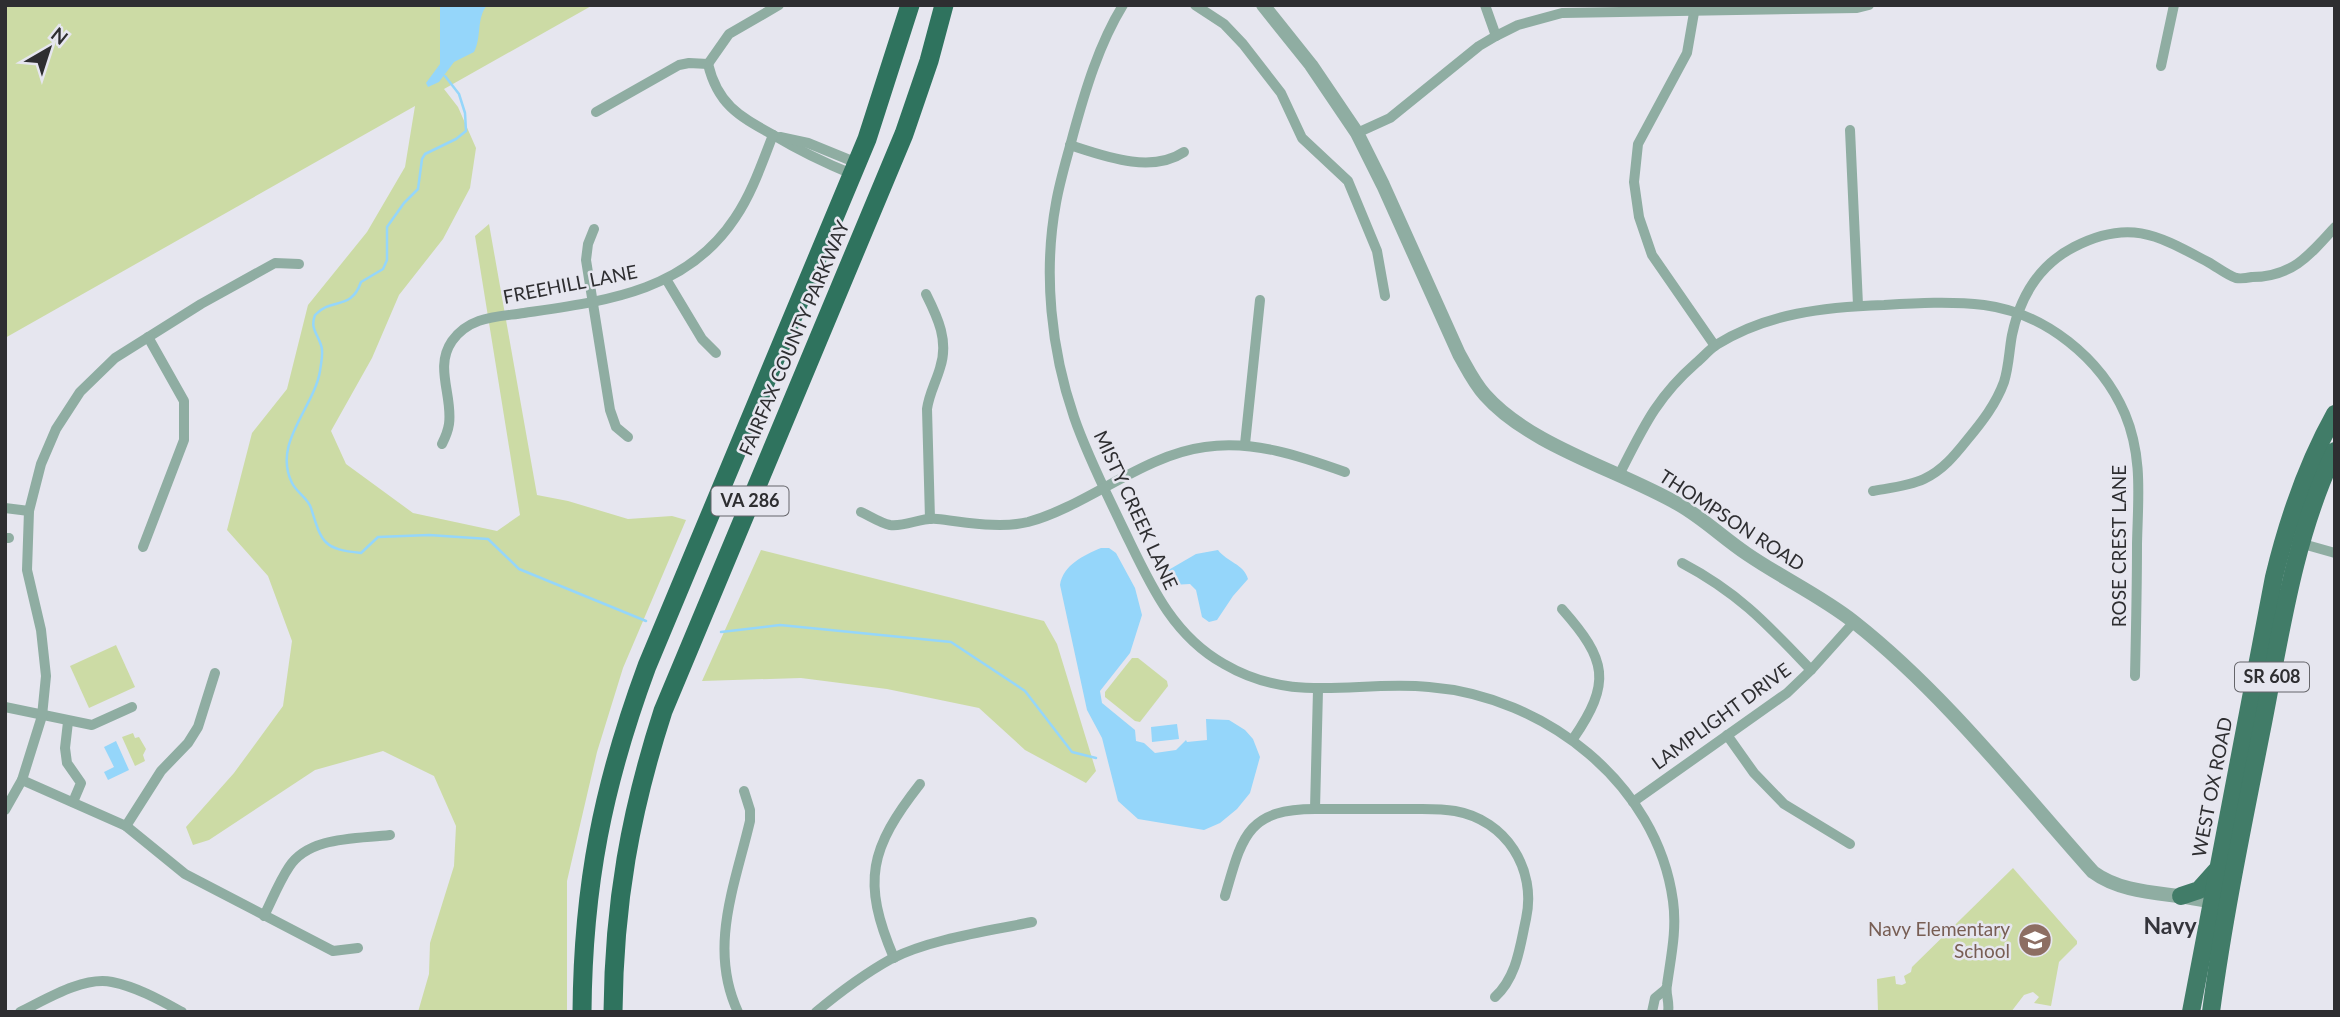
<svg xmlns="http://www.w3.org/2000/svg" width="2340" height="1017" viewBox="0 0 2340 1017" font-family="Lato,sans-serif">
<rect width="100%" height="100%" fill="#e6e6ef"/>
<g fill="#ccdba5">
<path d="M5,5h588l-149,84 14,18 18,41 -6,40 -27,51 -44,56 -27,63 -41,73 15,33 67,49 84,18 23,-16 -45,-279 14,-12 48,271 31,6 60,18 44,-3 14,4 -63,148 -26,84 -30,129v131h-149l11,-38 1,-31 24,-77 2,-40 -22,-50 -51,-25 -68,19 -106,70 -16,5 -7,-18 48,-54 49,-67 9,-65 -24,-65 -41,-46 25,-97 35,-44 21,-84 59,-73 38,-65 10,-61 -410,232z"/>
<path d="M761,550l283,71 13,23 39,127 -10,12 -61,-33 -46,-42 -92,-19 -86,-11 -99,3z"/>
<path d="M116,645l19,42 -46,21 -19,-42z"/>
<path d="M1132,658h6l29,23 1,5 -28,36 -5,-1 -30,-24v-5z"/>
<path d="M133,733l2,5 4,-1 7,12 -3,6 2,6 -10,5 -13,-29z"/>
<path d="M2013,868l64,73v3l-18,18 -8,44 -17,-3 5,-6 -6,-5 -9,3 -13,17h-133l-1,-33 18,-3 1,8 6,1 4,-2 -2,-7 7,-4 1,-5z"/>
</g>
<g fill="#95d6fa">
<path d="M440,5h47c-11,14 -5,32 -13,47l-20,10 -15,20 -11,5 -2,-4 14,-19z"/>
<path d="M1101,548h8l7,5 19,35 7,27 -12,38 -30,38 2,12 33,27 1,11 8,2 11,10 21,-3 10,-10 1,2 20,-2 -1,-21 23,1 16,10 8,9 7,18 -10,36 -13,16 -17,14 -16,7 -66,-11 -20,-18 -16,-63 -15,-28 -27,-125c3,-20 24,-30 41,-37z"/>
<path d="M1218,550c9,12 26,14 30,29l-15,17 -16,24 -8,2 -7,-5 -6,-27 -6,-6 -18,1 -7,-13 31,-18z"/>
<path d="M1177,724l2,15 -27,3 -1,-15z"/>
<path d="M116,741l13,29 -21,10 -4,-8 10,-5 -10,-20z"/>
</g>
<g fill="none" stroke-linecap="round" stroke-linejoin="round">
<g stroke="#95d6fa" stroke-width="2.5">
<path d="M445,76l14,18 6,19 1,18 -10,8 -31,15 -3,5 -4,30 -14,14 -17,24v33l-4,9 -22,13c-10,29 -29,15 -46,33 -5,13 2,18 6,30 3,7 0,18 -1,26 -6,37 -48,72 -28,112 5,10 16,15 19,25 11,36 13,41 50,45l17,-16 51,-2 59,4 31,30 127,52"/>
<path d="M721,632l59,-7 171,17 74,49 47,61 24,6"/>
</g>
<g stroke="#8fada2" stroke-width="10">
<path d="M1123,5c-24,39 -38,86 -50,130 -6,23 -13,45 -17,68 -13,70 -5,147 18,214 13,38 31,73 48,109 26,53 48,108 102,138 70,41 131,16 205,23 115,9 228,96 244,214 4,29 -2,55 -6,84 -2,9 3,17 1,27"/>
<path d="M1195,5l29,19 19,20 38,49 21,45 46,43 29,70 8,45"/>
<path d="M1485,5l11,31"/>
<path d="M1695,7l-8,46 -49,91 -4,38 5,35 13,38 63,91"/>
<path d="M708,64c10,42 33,53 67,72 25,15 50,27 77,38"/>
<path d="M2161,66l13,-61"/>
<path d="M596,112l83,-47 10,-2 19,1 21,-30 50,-29"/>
<path d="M1850,130l8,175"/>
<path d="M1357,133l33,-15 89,-72 17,-10 22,-11 44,-12 295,-5 12,-3"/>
<path d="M780,137l28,6 49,20"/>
<path d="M1070,145c34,11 81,29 114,7"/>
<path d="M594,229l-6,15 -2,16 24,150 6,17 12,10"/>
<path d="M666,279l36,60 14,14"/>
<path d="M926,294c12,24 23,47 14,74 -4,14 -11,26 -13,41l3,110"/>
<path d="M442,444c3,-6 6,-13 7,-20 4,-28 -15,-57 3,-83 18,-25 45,-24 72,-28 81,-12 162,-21 211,-95 17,-25 27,-55 38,-83"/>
<path d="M1245,444l15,-144"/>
<path d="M1619,475c24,-47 37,-77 77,-112 7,-6 13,-13 20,-18 51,-32 109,-38 168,-40 33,-2 67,-4 100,0 61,8 117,53 141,109 18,43 13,84 12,130 0,44 -1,88 -2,132"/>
<path d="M1873,491c16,-3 36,-5 51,-12 19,-9 31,-24 43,-39 15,-18 29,-36 37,-58 5,-16 5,-31 8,-47 8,-38 27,-70 62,-88 56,-29 85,-11 134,15 9,5 19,13 28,16 5,1 11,0 16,-1 40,0 58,-22 83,-50"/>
<path d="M5,508l24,3"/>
<path d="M861,512c9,4 19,11 29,13 16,2 31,-8 47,-6 29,3 62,10 91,3 59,-16 115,-67 177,-75 49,-7 95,9 140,25"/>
<path d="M5,538h4"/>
<path d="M2296,542l39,11"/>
<path d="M143,547l41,-107v-39l-36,-64"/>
<path d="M1682,563c57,30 86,62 129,107"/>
<path d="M1562,609c45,51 50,73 11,130"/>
<path d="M5,707l87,18 40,-18"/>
<path d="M68,722l-3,26 2,15 14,20 -8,19"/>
<path d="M1727,735l27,38 30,31 66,40"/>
<path d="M22,780l104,46 59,48 148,77 25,-3"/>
<path d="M1633,802l154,-109 24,-23 43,-48"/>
<path d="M1315,809l3,-119"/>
<path d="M5,810l17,-30 20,-64 4,-40 -5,-46 -14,-60 2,-59 12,-47 15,-35 24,-37 35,-34 86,-54 74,-41 24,1"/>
<path d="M126,826l35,-55 27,-28 10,-16 17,-54"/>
<path d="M1225,896c17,-58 21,-87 90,-87 31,0 61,0 92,0 15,0 32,-1 48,2 51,9 82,58 71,108 -6,27 -9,58 -31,78"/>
<path d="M264,916c8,-16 15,-34 25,-49 20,-31 68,-28 101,-32"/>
<path d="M894,958c-33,-77 -24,-110 26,-174"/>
<path d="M20,1012c25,-12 63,-36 92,-30 25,5 48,18 70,30"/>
<path d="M738,1012c-30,-64 -3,-127 12,-191v-11l-6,-19"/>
<path d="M816,1012c24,-20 48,-38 75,-53 39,-20 98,-28 141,-37"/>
<path d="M1652,1012l3,-14 11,-9"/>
</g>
<path stroke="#8fada2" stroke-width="14" d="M1263,5l48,60 46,68 26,52 76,169c8,14 15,29 26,41 45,51 134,75 193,109 25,14 45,34 69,50 35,24 74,42 107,68 89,70 164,166 239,250 35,26 86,19 126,32"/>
<g stroke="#417c68" stroke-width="18">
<path d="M2181,896l18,-6 17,-19"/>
<path d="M2191,1012l83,-435c14,-58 32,-111 61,-163"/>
<path d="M2211,1012c13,-97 33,-193 52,-289 18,-92 31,-186 72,-272"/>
</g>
<g stroke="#2f735e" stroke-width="19">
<path d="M582,1012c1,-127 21,-227 65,-346l220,-527 43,-134"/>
<path d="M613,1012c1,-108 17,-199 50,-301l241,-577 25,-73 15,-56"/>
</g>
</g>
<defs>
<g id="school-disc" transform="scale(1.75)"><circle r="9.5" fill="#8d6e63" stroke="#e6e6ef"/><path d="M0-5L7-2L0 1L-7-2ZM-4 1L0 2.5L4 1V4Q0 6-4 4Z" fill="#fff"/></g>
</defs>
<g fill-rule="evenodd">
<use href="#school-disc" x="2035" y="940"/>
</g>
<g text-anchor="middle" stroke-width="5" stroke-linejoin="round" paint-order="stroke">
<g fill="#e6e6ef" stroke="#65656a" stroke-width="2">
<rect x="711.5" y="486.5" width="77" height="29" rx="5"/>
<rect x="2235" y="662.5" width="74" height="29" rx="5"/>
</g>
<g font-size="18" font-weight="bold" fill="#2e2e31">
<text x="750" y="507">VA 286</text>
<text x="2272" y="683">SR 608</text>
</g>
<g font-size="19" fill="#2e2e31" stroke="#e6e6ef">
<text transform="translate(570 284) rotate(-11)" y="7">FREEHILL LANE</text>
<text transform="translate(794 338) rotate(-67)" y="7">FAIRFAX COUNTY PARKWAY</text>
<text transform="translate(1136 510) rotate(65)" y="7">MISTY CREEK LANE</text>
<text transform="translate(1732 520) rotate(33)" y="7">THOMPSON ROAD</text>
<text transform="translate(2119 546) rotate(-90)" y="7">ROSE CREST LANE</text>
<text transform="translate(1721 716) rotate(-36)" y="7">LAMPLIGHT DRIVE</text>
<text transform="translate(2212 787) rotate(-79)" y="7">WEST OX ROAD</text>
</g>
<g font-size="19" fill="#785e54" stroke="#e6e6ef" text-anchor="end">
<text x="2010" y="936">Navy Elementary<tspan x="2010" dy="22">School</tspan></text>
</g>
<g font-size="23" font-weight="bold" fill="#34343b" stroke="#e6e6ef">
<text x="2170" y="934">Navy</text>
</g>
</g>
<rect width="2340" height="1017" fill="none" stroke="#2e2e31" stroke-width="14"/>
<g transform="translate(49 49) rotate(39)" stroke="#e6e6ef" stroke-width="5" paint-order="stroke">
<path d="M0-5L12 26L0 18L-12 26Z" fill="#2e2e31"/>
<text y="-10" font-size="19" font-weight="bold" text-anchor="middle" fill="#2e2e31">N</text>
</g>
</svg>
